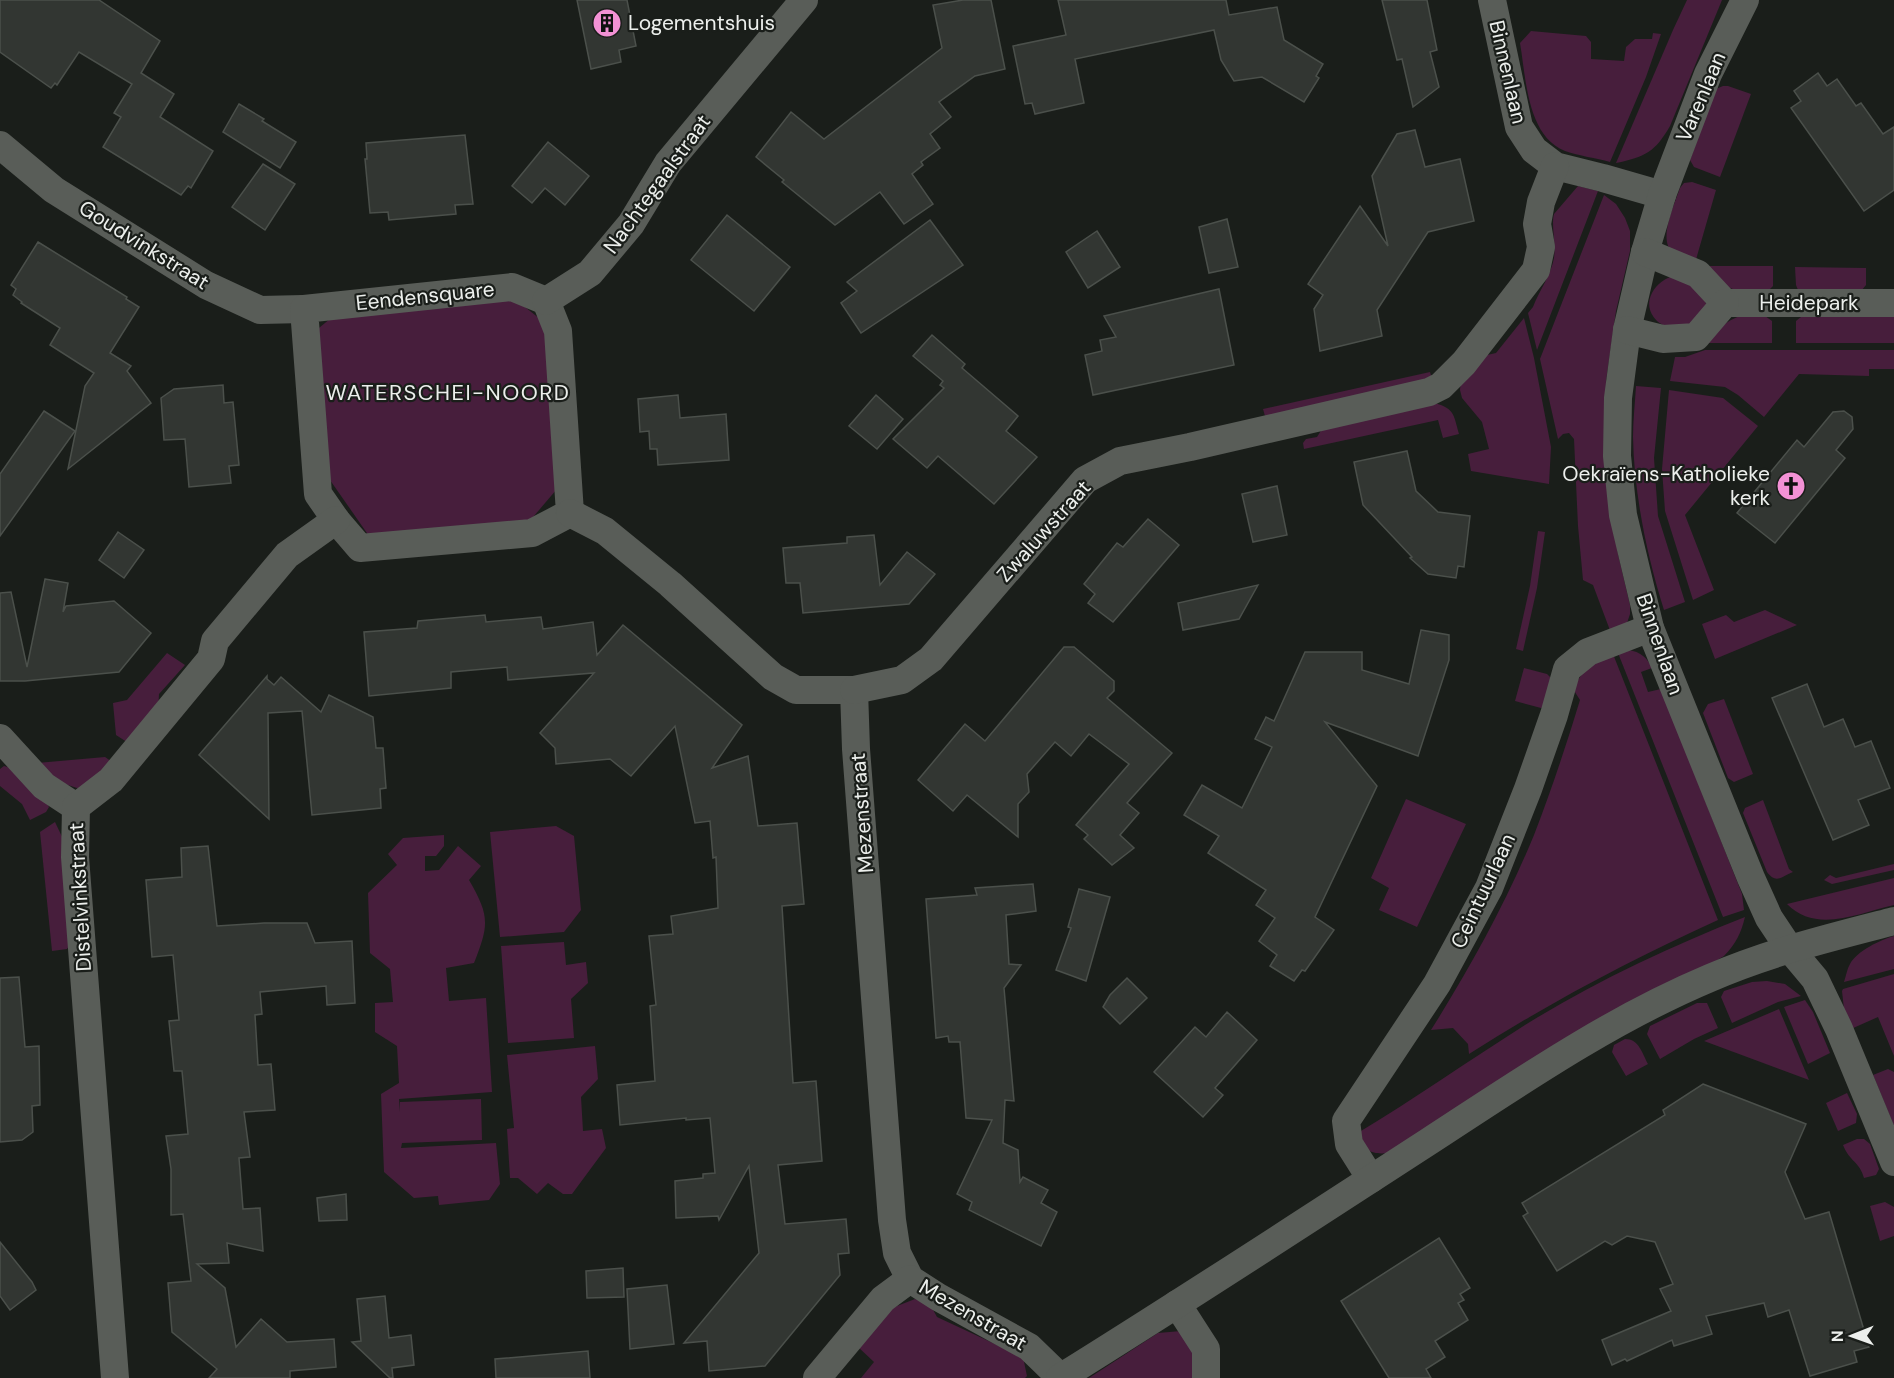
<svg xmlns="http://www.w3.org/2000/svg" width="1894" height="1378" viewBox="0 0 1894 1378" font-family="'DM Sans',sans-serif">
<rect width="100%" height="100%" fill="#1a1e1a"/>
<g fill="#471e3c">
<path d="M1687,0h35l-52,126c-15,26 -25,31 -54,37l57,-133z"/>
<path d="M1531,31l55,5 5,6v17l33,2 2,-14 9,-8h17l1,-6 8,1 -15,43 -36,85c-14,-4 -31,-6 -45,-11 -38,-15 -39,-73 -45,-108z"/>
<path d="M1723,86h5l23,8 -31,83 -26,-10 -4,-7 26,-71z"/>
<path d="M1692,182l24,8 -21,73c-7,-4 -16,-6 -22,-11 -16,-11 2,-49 7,-64l4,-5z"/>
<path d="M1578,186l20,5 -61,159 -9,-37 5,-6c6,-16 18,-32 21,-49 2,-15 -3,-33 0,-44z"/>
<path d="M1604,195l12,9 9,14 5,13v20l-14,60 -10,70 -1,59 13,114 12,51v9l-3,9 -16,10 -18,-48 -10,-5 -5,-54 -4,-87 -5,-6 -6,1 -5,5 -18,-80z"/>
<path d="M1702,266h71v20l-5,5h-30l-13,-5z"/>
<path d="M1795,267l71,1v17l-5,6 -63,-1 -2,-5z"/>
<path d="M1676,275l18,5 13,25 -23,26c-8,-2 -21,-4 -27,-10 -18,-18 -2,-41 19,-46z"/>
<path d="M510,295l35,28 12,166 -29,34 -159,13 -46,-66 -9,-138 22,-18z"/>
<path d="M1742,315l23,1 7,5v22h-67c11,-13 21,-22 37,-28z"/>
<path d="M1894,315v28h-98v-22l5,-4z"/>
<path d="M1524,318l10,40 17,89 -2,37 -78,-13 -3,-17 21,-5 -7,-27 -20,-24 -2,-8 1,-11 17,-22 18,-4z"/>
<path d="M1705,350h189v19h-25v7l-70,-2 -35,43 -26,-22 -13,-8 -55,-6 5,-24h10z"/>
<path d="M1430,372l2,7 -167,37 -2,-7z"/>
<path d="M1636,386l25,2 -7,70 4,58 27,86 -21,8c-17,-54 -30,-116 -31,-173 0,-17 2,-34 3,-51z"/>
<path d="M1669,390l54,8 35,28 -73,89 29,75 -21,10 -28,-89 -3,-42z"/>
<path d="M1431,402c23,6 22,10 28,32l-16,4 -5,-18 -134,29 -1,-6 3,-4 11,-2 7,-11z"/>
<path d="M1538,531l7,1 -8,56 -14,63 -7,-2 14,-63z"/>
<path d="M1765,610l32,15 -82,34 -13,-35 24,-9 8,7z"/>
<path d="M1629,650c11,2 18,7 23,18l-11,4 7,20 13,-3 81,205 2,16 -21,7 -105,-264z"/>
<path d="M167,653l18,12 -26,29 -1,19 -28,31 -14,-9 -3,-32 14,-3z"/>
<path d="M1613,654l105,266c-86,39 -169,83 -249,134l-1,-10 -15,-16 -22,2c39,-62 75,-127 103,-195 17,-44 32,-89 46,-135l-7,-11c11,-21 18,-26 40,-35z"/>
<path d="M1524,668l23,6 6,6 -7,26 -5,2 -26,-7z"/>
<path d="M1724,699l29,75 -19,8 -6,-4 -25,-65 5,-9z"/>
<path d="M105,757l10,7 -32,26 -36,-12 -10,-15z"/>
<path d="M4,766l7,2 33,30 5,9 -3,5 -16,8 -8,-16 -22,-18v-17z"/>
<path d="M1406,799l60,25 -49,103 -38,-17 10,-22 -18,-10z"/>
<path d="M1763,800l26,69 4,3c-12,5 -17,12 -26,0l-24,-59 2,-5z"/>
<path d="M55,822l10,21 8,97 -6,9 -15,2 -12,-119z"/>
<path d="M556,826l18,10 7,74 -17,22 -64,5 -10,-105z"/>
<path d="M444,835v11l-8,10h-11v15l14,-1 19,-24 23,20 -12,14c21,36 20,45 5,83l-28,5 3,33 37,-3 6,94 -93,7 1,13v-10l81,-3 1,41 -80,3 -1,5 95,-5 4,41 -11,16 -50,5 -1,-9 -24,2 -30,-26 -3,-78 18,-11 -2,-37 -22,-14v-29l18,-1 -3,-33 -20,-16 -2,-60 29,-28 -9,-11 15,-16z"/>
<path d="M1894,864v6l-62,14 -8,-4 6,-5 6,3z"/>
<path d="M1894,878v27c-35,8 -78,29 -107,-1z"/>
<path d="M1745,917c-4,16 -9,27 -21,39l-335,197c-20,2 -23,-3 -33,-19 57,-34 112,-73 169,-109 69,-43 144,-78 220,-108z"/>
<path d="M1894,936v33l-50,13c2,-6 3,-13 6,-18 7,-13 30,-24 44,-28z"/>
<path d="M564,942l2,23 20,-3 2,21 -17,16 3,39 -66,5 -7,-97z"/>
<path d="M1894,974v82l-16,-39 -27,12 -7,-20 -2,-18 1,-2z"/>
<path d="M1767,981l18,3 16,12 -23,6 -46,21 -11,-26 3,-6 28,-9z"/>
<path d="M1805,1000l8,12 17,41 -22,11 -24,-57z"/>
<path d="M1697,1003h10l11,25 -24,11 -34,20 -13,-25 3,-8z"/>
<path d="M1779,1009l30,71 -105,-39z"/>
<path d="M1625,1039c14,0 17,14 23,25l-22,12 -14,-24 2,-7z"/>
<path d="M595,1046l3,33 -17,18 2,34 19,-2 4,19 -34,46h-9l-15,-11 -11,11 -19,-16h-8l-3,-49 7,-1 -7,-73z"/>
<path d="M1888,1069l6,3v54l-21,-51z"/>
<path d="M1847,1093l10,21 -1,9 -18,8 -12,-28z"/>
<path d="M1857,1139h7l6,5 9,25 -3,6 -12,3c-4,-16 -15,-17 -21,-33z"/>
<path d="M1885,1202l9,5v29l-14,5 -10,-35z"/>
<path d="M915,1299l16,7 6,11 86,40 4,19 -2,2h-164l13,-16 -17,-16 35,-38z"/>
<path d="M1181,1331l12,16 5,31h-109l69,-45z"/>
</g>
<g fill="#323632" stroke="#4b504b" stroke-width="1.5">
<path d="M0,0h99l61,41 -19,32 33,21 -14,23 53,34 -22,37 -3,-2 -7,9 -78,-48 18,-30 -7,-4 18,-29 -53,-32 -22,33 -2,-2 -4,5 -51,-36z"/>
<path d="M577,0h50l9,46 -17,4 2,12 -30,7z"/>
<path d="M963,0h28l14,69 -30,7 -36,26 12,15 -21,17 10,14 -19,14 2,3 -11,9 21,30 -29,20 -24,-32 -45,33 -53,-43 2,-2 -28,-23 35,-45 33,27 118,-91 -9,-43z"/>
<path d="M1058,0h168l3,15 48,-8 7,33 39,24 -7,12 3,2 -15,24 -42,-25 -28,4 -13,-21 -7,-30 -139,29 9,44 -49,11 -3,-11 -7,1 -12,-58 53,-11z"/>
<path d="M1382,0h45l10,50 -7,2 9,35 -26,20 -11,-48 -5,1z"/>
<path d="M1818,73l9,13 10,-7 19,27 5,-3 22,31 11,-7v63l-30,21 -73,-103 10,-7 -7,-10z"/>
<path d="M239,104l25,15 -2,2 34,21 -16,26 -57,-36z"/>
<path d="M1415,130l10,37 35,-8 14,62 -46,11 -51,78 5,26 -62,15 -6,-42 9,-14 -15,-11 52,-78 28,40 -16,-70 25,-42z"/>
<path d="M465,135l8,69 -18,1 1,9 -67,6 -1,-8 -18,1 -5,-54h2l-1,-16z"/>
<path d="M548,142l41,34 -24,29 -20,-17 -13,15 -20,-17z"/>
<path d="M263,164l32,20 -30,46 -33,-23z"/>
<path d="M727,215l63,52 -36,44 -63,-51z"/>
<path d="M1227,219l11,48 -29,6 -10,-46z"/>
<path d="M930,220l33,45 -102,68 -20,-30 16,-12 -10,-9z"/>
<path d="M1097,231l23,36 -32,21 -22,-36z"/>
<path d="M38,242l89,55 -1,2 13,8 -29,46 21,13 -4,5 24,32 -83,66 17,-83 9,-13 -44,-28 10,-17 -39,-25 1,-1 -9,-7 3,-6 -5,-4z"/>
<path d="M1219,289l15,76 -141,30 -8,-40 17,-4 -2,-11 16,-3 -12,-21z"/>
<path d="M932,335l33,29 -3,4 56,48 -12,15 31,26 -43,47 -56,-48 -11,12 -34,-29 51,-51 -4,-3 3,-4 -30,-25z"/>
<path d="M223,385l1,18 9,-1 6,63 -10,1 2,17 -42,4 -4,-48 -21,1 -3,-42 13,-9z"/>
<path d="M678,395l2,23 46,-4 3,46 -71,5 -1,-16h-7l-1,-18 -9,1 -2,-33z"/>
<path d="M876,395l27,24 -26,30 -28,-23z"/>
<path d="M44,411l31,20 -75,105v-62z"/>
<path d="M1844,411l8,6 1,12 -17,21 9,8 -70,85 -38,-30 60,-73 7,7 29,-35z"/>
<path d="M1407,451l9,40 22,21 32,4 -6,51 -6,-1 -2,12 -28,-4 -18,-16 2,-1 -49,-52 -9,-43z"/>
<path d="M1277,486l10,49 -34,7 -11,-48z"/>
<path d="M1148,519l31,26 -66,77 -25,-19 7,-9 -11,-10 33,-41 6,4z"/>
<path d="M118,532l26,18 -20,28 -25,-18z"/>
<path d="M874,535l6,50 27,-33 28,22 -26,30 -106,9 -3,-30h-14l-3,-35 64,-5v-6z"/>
<path d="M45,579l23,4 -5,29 3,-6 48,-5 37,32 -32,39 -94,9h-25v-88l11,-1 16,75z"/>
<path d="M1258,585l-19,34 -56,11 -5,-27z"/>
<path d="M485,615l1,7 55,-5 2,12 50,-7 4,33 26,-30 119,100 -30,43 36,-12 10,70 39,-3 7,81 -22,2 11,177 23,-2 6,80 -44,4 7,59 61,-5 3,34 -11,1 2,21 -75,91 -56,5 -2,-30 -23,2 75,-90 -10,-87 -30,54 -1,-4 -42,2 -1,-37 28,-3v-4l12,-1 -5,-55 -24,2v-2l-66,7 -3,-40 38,-4 -5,-75 6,-1 -7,-69 24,-2 -2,-18 47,-8 -2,-51 -3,1 -3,-37 -15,2 -20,-97 -44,50 -21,-17 -54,5 -1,-16 -15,-15 54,-60 -86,7 -1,-13 -56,5v16l-82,8 -5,-64 53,-4 1,-7z"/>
<path d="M1421,630l28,5v25l-31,96 -93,-34 52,64 -62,131 19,13 -29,41 -3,-1 -8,11 -24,-15 7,-11 -18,-14 16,-23 -19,-13 10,-15 -58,-37 11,-17 -35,-21 18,-30 40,23 30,-61 -17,-8 11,-22 8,4 31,-69h57v18l47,14z"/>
<path d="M1064,647h10l40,34v10l-7,7 65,55 -45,50 12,10 -19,22 14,13 -22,17 -28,-26 4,-4 -12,-10 53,-61 -40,-30 -18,22 -16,-14 -28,32 2,18 -11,12v33l-51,-42 -14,16 -35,-31 47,-56 20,17z"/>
<path d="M267,676v3l7,6 7,-8 40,35 8,-17 44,22 3,31h7l3,40 -6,1 1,19 -69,7 -10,-104 -34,2 1,106 -70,-64z"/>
<path d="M1807,684l17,43 19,-8 12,28 16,-6 19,47 -32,12 11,25 -36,15 -61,-142z"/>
<path d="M208,846l9,80 47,-3h43l8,20 37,-2 3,62 -28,2 -1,-19 -66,6 2,22 -7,1 3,50 13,-1 4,46 -31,2 6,45 -11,1 4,51 17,-1 3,43 -36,-8 2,20 -32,1 28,24 11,59 25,-28 26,23 47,-3 2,28 -46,4v7h-81l8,-9 -45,-37 -4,-49 23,-2 -8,-67 -12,1v-46l-5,-33 22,-2 -6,-63h-8l-5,-50 10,-1 -6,-65 -21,2 -6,-77 36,-3 -1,-29z"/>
<path d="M1033,884l3,27 -30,4 3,49 12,1 -17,23 10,113 -9,-1 -2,43 15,7 2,32 3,-5 25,13 -7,13 16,9 -16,34 -72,-36 3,-8 -15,-8 35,-74 -26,-2 -6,-76h-11l-1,-6 -12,2 -10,-139 51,-4 -2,-7z"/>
<path d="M1079,889l31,8 -24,84 -30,-11 15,-42 -3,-1z"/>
<path d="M19,977l6,70 14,-1 1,59 -8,1 1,26 -11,8 -22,2v-164z"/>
<path d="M1127,978l20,20 -27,26 -17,-17 7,-12z"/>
<path d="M1227,1012l30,28 -42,48 8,7 -20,22 -49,-45 41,-45 11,10z"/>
<path d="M1703,1084l103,40 -21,48 20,47 24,-7 40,135 -15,4 3,11 -47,14 -21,-66 -21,7 -4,-14 -58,13 6,18 -38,12 -2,-6 -45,21 -2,-2 -13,6 -10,-25 69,-29 -11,-22 13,-5 -18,-42 -28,-6 -15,9 -7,-4 -48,30 -34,-55 5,-3 -6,-10 143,-88 -2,-5z"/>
<path d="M346,1194l1,26 -28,1 -2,-23z"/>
<path d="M1439,1238l31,50 -10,6 4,6 -6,3 10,17 -33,21 10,16 -19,12 5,9h-42l-48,-77z"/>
<path d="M0,1242l32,40 4,8 -26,20 -10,-14z"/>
<path d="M623,1268l1,29 -37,1 -1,-27z"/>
<path d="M667,1285l7,59 -44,5 -3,-60z"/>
<path d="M385,1296l4,42 22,-3 3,30 -22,3 1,10h-3l-38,-36 9,-1 -4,-42z"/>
<path d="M588,1351l2,27h-94l-1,-19z"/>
</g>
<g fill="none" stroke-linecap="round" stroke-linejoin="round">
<g stroke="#595d58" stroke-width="28">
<path d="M1492,0l27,127 15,23 21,16 48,12 59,17"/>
<path d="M1745,0l-37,74 -46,121 -17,57 -18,78 -9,68 -1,58 6,59 27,113 101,250 18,40 20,30 26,31 24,50 55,133"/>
<path d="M0,145l54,45 152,95 54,25 44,-1"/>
<path d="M1645,252l53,22 27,29h169"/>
<path d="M512,287l34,14 12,30 12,182 -38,20 -172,15 -24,-28 -18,-26 -14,-185z"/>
<path d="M546,301l44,-28 41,-49 37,-61 136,-163"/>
<path d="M1627,330l36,9 33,-2 29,-34"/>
<path d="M570,513l35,18 65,53 103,93 23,13h58l2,59 36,471 5,33 13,26 28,18 91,50 32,31"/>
<path d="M854,690l48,-10 29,-21 154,-179 35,-19 70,-14 239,-55 12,-6 23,-23 72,-93 5,-23 -4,-23 4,-22 14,-36"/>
<path d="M0,738l44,48 32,21"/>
<path d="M1371,1179l-22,-35 -3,-23 91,-137 52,-96 39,-99 26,-74 13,-46 21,-17 62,-24"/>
<path d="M1177,1304l29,45v29"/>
<path d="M115,1378l-40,-521 1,-50 35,-27 100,-121 4,-18 72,-86 49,-35"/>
<path d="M817,1378l66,-79 27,-20"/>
<path d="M1060,1378c124,-77 246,-157 368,-236 92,-60 182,-122 282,-164 60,-26 122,-41 184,-57"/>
</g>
</g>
<defs>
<g id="building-disc" transform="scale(1.5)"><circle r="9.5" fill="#f391d5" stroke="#1a1e1a"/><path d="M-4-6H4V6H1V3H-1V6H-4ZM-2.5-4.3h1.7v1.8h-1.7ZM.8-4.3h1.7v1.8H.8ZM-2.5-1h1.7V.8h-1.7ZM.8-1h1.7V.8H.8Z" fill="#111"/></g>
<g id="church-disc" transform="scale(1.5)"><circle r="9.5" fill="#f391d5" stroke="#1a1e1a"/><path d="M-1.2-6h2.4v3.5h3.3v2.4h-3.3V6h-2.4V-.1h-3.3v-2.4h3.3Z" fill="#111"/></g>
</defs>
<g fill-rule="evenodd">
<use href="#building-disc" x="607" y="23"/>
<use href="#church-disc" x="1791" y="486"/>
</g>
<g text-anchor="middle" stroke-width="4.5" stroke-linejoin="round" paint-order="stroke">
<g font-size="21" fill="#ecefec" stroke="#1a1e1a" text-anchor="start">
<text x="628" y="30">Logementshuis</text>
<text x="1770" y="481" text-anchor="end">Oekraïens-Katholieke<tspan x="1770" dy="24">kerk</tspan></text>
</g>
<g font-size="21" fill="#ecefec" stroke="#1a1e1a">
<text transform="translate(1508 72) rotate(77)" y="7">Binnenlaan</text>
<text transform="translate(1701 97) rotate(-67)" y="7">Varenlaan</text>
<text transform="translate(657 184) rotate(-54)" y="7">Nachtegaalstraat</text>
<text transform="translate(144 245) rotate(32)" y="7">Goudvinkstraat</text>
<text transform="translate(425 296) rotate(-6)" y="7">Eendensquare</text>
<text x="1809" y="310">Heidepark</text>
<text transform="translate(1044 531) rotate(-48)" y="7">Zwaluwstraat</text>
<text transform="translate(1660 644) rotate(71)" y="7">Binnenlaan</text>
<text transform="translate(862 813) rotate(-94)" y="7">Mezenstraat</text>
<text transform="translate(1483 891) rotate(-65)" y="7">Ceintuurlaan</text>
<text transform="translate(80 897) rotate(-93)" y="7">Distelvinkstraat</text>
<text transform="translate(973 1315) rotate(30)" y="7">Mezenstraat</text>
</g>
<g font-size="22" letter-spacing="1.5" fill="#ecefec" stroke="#1a1e1a">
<text x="448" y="400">WATERSCHEI-NOORD</text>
</g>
</g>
<g transform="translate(1852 1336) rotate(269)" stroke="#1a1e1a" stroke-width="4.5" paint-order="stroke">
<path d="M0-4.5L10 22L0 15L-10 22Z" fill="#ecefec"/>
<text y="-9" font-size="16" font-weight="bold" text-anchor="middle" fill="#ecefec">N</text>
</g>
</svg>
